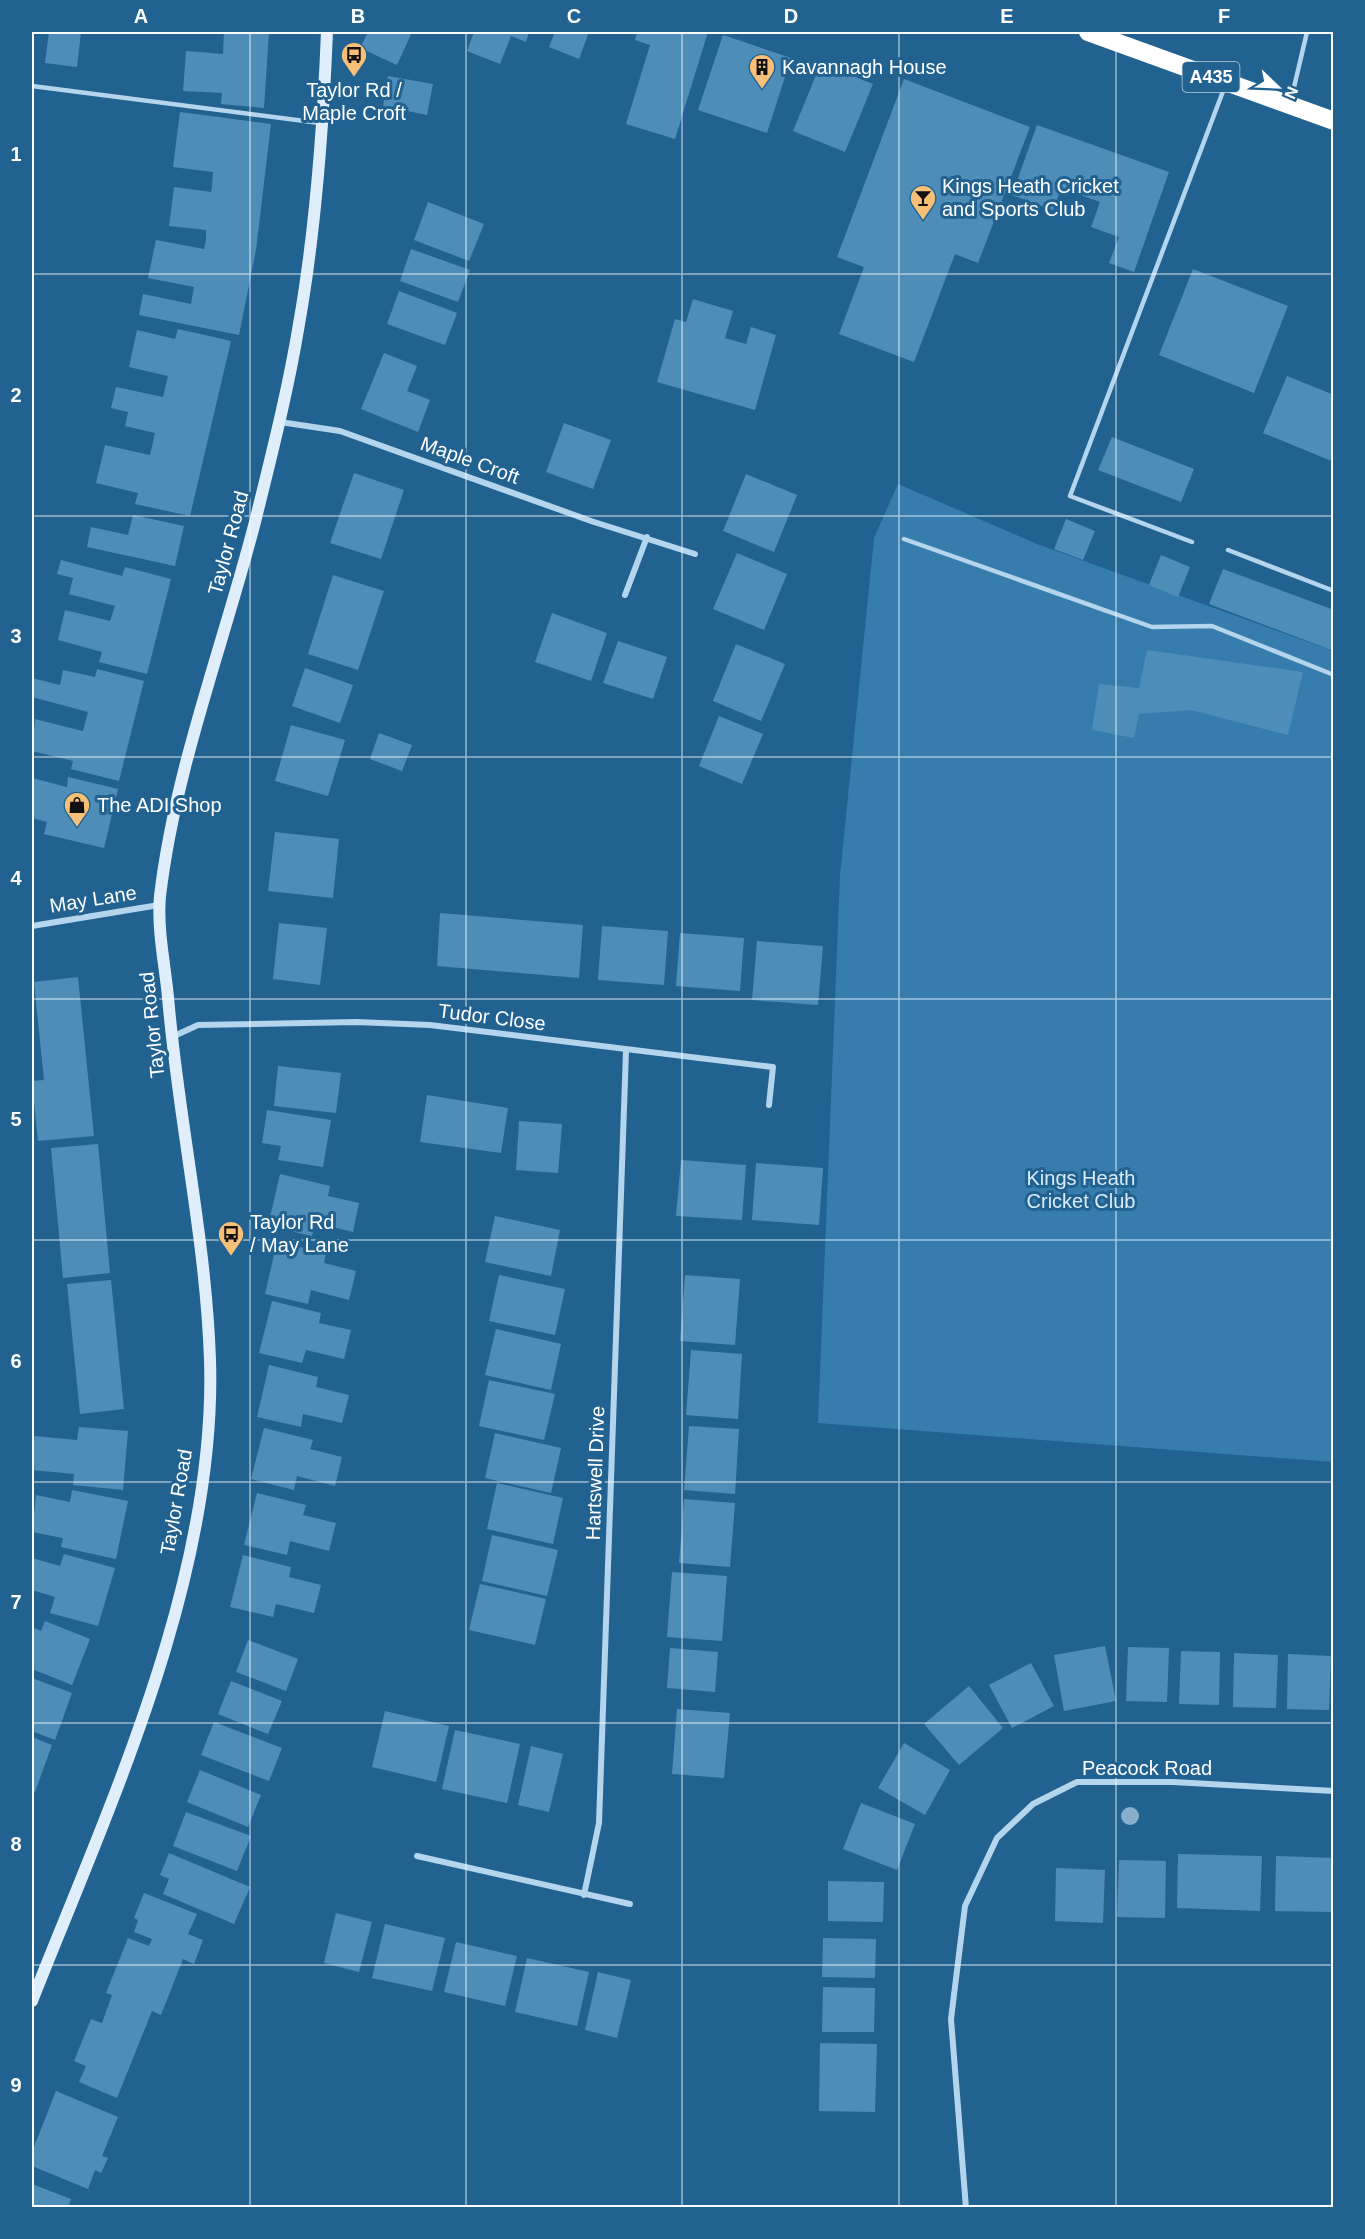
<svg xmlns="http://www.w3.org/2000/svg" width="1365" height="2239" viewBox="0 0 1365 2239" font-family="Helvetica,sans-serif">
<rect width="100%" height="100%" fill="#226291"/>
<path fill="#367dae" d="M898,484l139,60 296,107v811l-515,-39 22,-547 34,-338z"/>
<g fill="#4f8db9">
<path d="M49,32h32l-4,35 -32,-4z"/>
<path d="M224,32h45l-5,76 -43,-4 1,-11 -39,-2 3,-40 37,3z"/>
<path d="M368,32h44l-15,33 -37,-17z"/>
<path d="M474,32h55l-3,10 -15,-6 -11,28 -33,-13z"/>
<path d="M555,32h34l-10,27 -30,-12z"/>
<path d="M637,32h71l-33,107 -49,-15 24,-79 -15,-5z"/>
<path d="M723,35l68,23 -24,75 -69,-23z"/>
<path d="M821,63l52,21 -28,68 -52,-21z"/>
<path d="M388,76l45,8 -6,31 -44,-9z"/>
<path d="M904,79l126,48 -52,136 -23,-9 -41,108 -75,-28 25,-67 -27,-10z"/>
<path d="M180,112l91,12 -15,126 -17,85 -100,-20 4,-21 48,10 3,-17 -46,-9 8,-38 48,9 2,-9v-10l-37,-4 5,-39 37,5 1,-5 1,-15 -40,-5z"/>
<path d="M1037,125l132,47 -35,100 -25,-9 10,-26 -28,-10 9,-25 -39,-14 -8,22 -41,-15z"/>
<path d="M428,202l56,22 -15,37 -55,-21z"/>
<path d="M411,249l59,21 -12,32 -58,-21z"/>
<path d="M1193,269l95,37 -34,87 -95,-38z"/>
<path d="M399,291l58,22 -12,32 -58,-21z"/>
<path d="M693,299l40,12 -8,27 21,6 5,-17 25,8 -21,75 -98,-28 18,-63 11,3z"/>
<path d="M178,329l53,12 -41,175 -55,-12 3,-11 -42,-10 9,-38 45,10 5,-22 -30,-7 3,-14 -17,-4 5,-21 47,10 5,-21 -39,-9 8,-37 38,9z"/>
<path d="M384,353l33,13 -10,25 23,9 -12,32 -57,-23z"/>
<path d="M1287,376l47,19v67l-71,-29z"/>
<path d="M564,423l47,17 -18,49 -47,-17z"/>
<path d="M1112,437l82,32 -13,33 -83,-32z"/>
<path d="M354,473l50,17 -23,69 -51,-16z"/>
<path d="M746,474l51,21 -23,57 -51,-21z"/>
<path d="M133,515l51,11 -9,40 -88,-19 4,-20 37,8z"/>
<path d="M1066,519l29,12 -12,29 -29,-11z"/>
<path d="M737,553l50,21 -23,56 -51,-21z"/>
<path d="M1161,555l29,12 -12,30 -29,-12z"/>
<path d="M61,560l61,16 3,-9 46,12 -24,95 -48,-12 3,-10 -44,-12 7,-30 45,11 5,-15 -46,-12 4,-16 -16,-4z"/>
<path d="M1223,569l111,41v41l-125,-47z"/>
<path d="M333,575l51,16 -26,79 -50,-16z"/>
<path d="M552,613l55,20 -16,48 -56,-19z"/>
<path d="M618,641l49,16 -14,42 -50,-16z"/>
<path d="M736,644l49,20 -24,57 -48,-20z"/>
<path d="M1147,650l156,22 -15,63 -97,-25 -52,4 -5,24 -42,-8 7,-46 40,4z"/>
<path d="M305,668l48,17 -13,38 -48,-17z"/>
<path d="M97,669l47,12 -25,100 -48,-12 2,-8 -41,-10 3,-32 48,12 5,-19 -56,-15v-19l28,7 3,-15 32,7z"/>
<path d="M719,716l44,18 -21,50 -43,-18z"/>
<path d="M291,725l54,15 -17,56 -53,-15z"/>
<path d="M379,733l33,12 -10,26 -32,-12z"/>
<path d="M68,777l50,12 -14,59 -60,-14 3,-12 -15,-4v-40l35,9z"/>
<path d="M275,832l64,7 -6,59 -65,-7z"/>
<path d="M440,913l143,12 -4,53 -142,-12z"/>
<path d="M279,923l48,5 -7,57 -47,-6z"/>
<path d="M602,926l66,5 -4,54 -66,-5z"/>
<path d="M680,933l64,5 -4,53 -64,-5z"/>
<path d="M757,941l66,5 -5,59 -66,-5z"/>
<path d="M78,977l16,159 -56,5 -6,-60 12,-1 -10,-98z"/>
<path d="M278,1066l63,7 -5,40 -62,-7z"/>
<path d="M427,1095l81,13 -7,45 -81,-11z"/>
<path d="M267,1110l64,10 -8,47 -45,-7 3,-14 -19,-3z"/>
<path d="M519,1121l43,3 -4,49 -42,-3z"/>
<path d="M98,1144l12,129 -47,5 -12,-130z"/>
<path d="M681,1160l65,5 -4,55 -66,-4z"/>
<path d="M756,1163l67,5 -4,57 -67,-5z"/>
<path d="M280,1174l50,12 -2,10 31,7 -6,29 -38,-9 -3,13 -44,-10z"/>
<path d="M495,1216l65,14 -9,46 -66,-14z"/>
<path d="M277,1242l49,11 -2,10 32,8 -7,29 -38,-10 -3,14 -43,-10z"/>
<path d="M499,1275l66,14 -10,46 -66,-14z"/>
<path d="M685,1275l55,4 -5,66 -55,-4z"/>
<path d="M111,1280l13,129 -44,5 -13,-130z"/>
<path d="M272,1301l49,12 -2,10 32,7 -7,29 -38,-9 -4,13 -43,-10z"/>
<path d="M496,1329l65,15 -10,46 -66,-15z"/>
<path d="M691,1350l51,4 -4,65 -52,-4z"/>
<path d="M269,1365l49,12 -2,10 33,8 -7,28 -39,-9 -2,13 -44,-10z"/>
<path d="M489,1380l66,14 -11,46 -65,-14z"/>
<path d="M689,1426l50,3 -4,65 -51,-4z"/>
<path d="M79,1427l49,4 -5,59 -50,-5 1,-11 -42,-4 2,-34 43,4z"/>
<path d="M264,1428l49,12 -3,9 32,8 -7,29 -38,-10 -3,14 -43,-11z"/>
<path d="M495,1433l66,15 -10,45 -66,-15z"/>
<path d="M497,1483l66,15 -10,46 -66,-15z"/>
<path d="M72,1490l56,11 -12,58 -55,-12 2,-9 -31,-6 4,-37 34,7z"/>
<path d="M257,1493l49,12 -3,10 33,8 -7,28 -39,-10 -3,14 -43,-10z"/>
<path d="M684,1499l51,4 -5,64 -51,-4z"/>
<path d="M492,1535l66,15 -11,46 -65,-15z"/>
<path d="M64,1554l51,14 -17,58 -48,-13 5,-16 -23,-7v-32l28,8z"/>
<path d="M243,1555l48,12 -2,10 32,8 -7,28 -38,-9 -3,13 -43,-10z"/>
<path d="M672,1572l55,4 -5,65 -55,-4z"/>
<path d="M480,1584l66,15 -11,46 -66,-15z"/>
<path d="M45,1621l45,18 -18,46 -40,-16v-42l9,4z"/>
<path d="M248,1640l50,19 -12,32 -50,-19z"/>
<path d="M1105,1646l11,55 -52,10 -10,-56z"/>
<path d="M1128,1647l41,1 -2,54 -41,-1z"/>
<path d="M670,1648l48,4 -3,40 -48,-4z"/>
<path d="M1181,1651l39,1 -1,53 -40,-1z"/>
<path d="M1234,1653l44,2 -2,53 -43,-1z"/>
<path d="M1288,1654l43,2 -2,54 -42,-1z"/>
<path d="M1031,1663l23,43 -42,22 -23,-43z"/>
<path d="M32,1678l40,15 -17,47 -23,-9z"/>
<path d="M231,1681l51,20 -14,33 -50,-20z"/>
<path d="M969,1686l34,42 -44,37 -35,-41z"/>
<path d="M677,1709l53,4 -6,65 -52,-4z"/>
<path d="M385,1711l64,15 -13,56 -64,-15z"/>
<path d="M214,1722l68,26 -13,33 -68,-26z"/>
<path d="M455,1730l65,14 -13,59 -65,-14z"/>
<path d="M32,1737l20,8 -17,47 -3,-2z"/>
<path d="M904,1743l46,27 -25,45 -47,-27z"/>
<path d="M531,1746l32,8 -14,58 -31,-7z"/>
<path d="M200,1770l61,25 -13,32 -61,-25z"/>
<path d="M861,1803l54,21 -18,46 -54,-21z"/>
<path d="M186,1812l65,24 -14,35 -64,-25z"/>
<path d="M169,1853l81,34 -16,37 -71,-30 6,-15 -9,-4z"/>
<path d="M1178,1854l84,2 -2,55 -83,-3z"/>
<path d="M1276,1856l58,2v54l-59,-1z"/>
<path d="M1119,1860l47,1 -1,57 -48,-1z"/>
<path d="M1056,1868l49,2 -2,53 -48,-2z"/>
<path d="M828,1881l56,1 -1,40 -55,-1z"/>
<path d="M144,1893l53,21 -9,20 15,6 -9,24 -11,-5 -22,56 -9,-4 -35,87 -38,-16 7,-16 -12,-5 17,-42 11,4 10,-28 -6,-2 22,-55 21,8 3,-7 -18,-7 4,-12 -4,-2z"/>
<path d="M336,1913l36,9 -13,50 -35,-9z"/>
<path d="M385,1924l60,14 -13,53 -60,-13z"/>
<path d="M823,1938l53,1 -1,39 -53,-1z"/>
<path d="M456,1942l61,14 -12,50 -61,-14z"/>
<path d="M527,1958l62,14 -12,54 -62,-14z"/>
<path d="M598,1972l33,8 -14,58 -32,-8z"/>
<path d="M823,1987l52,1 -1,44h-52z"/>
<path d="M820,2043l57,1 -2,68 -56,-1z"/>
<path d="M56,2091l62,26 -16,39 6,2 -7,15 -6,-3 -7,19 -56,-23v-14z"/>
<path d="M32,2184l39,15 -3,9h-36z"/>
</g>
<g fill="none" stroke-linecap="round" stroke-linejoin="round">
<g stroke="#b3d5ed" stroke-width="4.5">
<path d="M32,86l288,37"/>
<path d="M1291,100l16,-68"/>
<path d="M904,539l248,88 60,-1 122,49"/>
<path d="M1192,542l-122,-46 155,-410"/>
<path d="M1228,550l106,41"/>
</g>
<g stroke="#b3d5ed" stroke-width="6">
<path d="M280,422l60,9 251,90 104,33"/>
<path d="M625,595l22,-58"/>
<path d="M32,926l127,-21"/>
<path d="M172,1037l26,-12 158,-3 74,3 343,42 -4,38"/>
<path d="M417,1856l213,48"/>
<path d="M584,1895l15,-72 27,-772"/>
<path d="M966,2208l-15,-189 14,-113 32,-68 36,-34 44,-22h96l161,9"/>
</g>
<path stroke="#dfeefa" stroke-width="12" d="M32,2001c78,-197 185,-425 178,-641 -4,-121 -32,-242 -42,-363 -3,-32 -11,-68 -8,-101 15,-127 63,-250 95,-374 16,-65 33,-131 44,-198 17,-96 24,-195 28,-292"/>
<path stroke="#fff" stroke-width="18" d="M1088,32l246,89"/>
</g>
<circle fill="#87aeca" cx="1130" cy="1816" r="9"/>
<path fill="none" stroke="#fff" stroke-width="1.5" stroke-opacity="0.55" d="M250,32v2176M466,32v2176M682,32v2176M899,32v2176M1116,32v2176M32,274h1302M32,516h1302M32,757h1302M32,999h1302M32,1240h1302M32,1482h1302M32,1723h1302M32,1965h1302"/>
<defs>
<g id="bus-pin" transform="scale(1.35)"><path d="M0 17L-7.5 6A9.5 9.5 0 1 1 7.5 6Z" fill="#f8c076" stroke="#226291"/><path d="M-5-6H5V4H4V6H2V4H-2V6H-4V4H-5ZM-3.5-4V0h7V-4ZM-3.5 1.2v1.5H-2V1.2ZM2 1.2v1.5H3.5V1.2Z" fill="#111"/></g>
<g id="building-pin" transform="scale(1.35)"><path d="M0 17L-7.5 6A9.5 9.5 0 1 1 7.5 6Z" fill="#f8c076" stroke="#226291"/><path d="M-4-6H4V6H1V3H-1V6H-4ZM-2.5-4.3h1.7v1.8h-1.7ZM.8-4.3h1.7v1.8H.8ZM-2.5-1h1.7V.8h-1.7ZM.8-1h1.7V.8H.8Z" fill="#111"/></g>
<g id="bar-pin" transform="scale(1.35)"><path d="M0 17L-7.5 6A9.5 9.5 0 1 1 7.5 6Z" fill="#f8c076" stroke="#226291"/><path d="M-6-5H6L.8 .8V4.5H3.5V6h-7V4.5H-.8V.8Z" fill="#111"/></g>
<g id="shop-pin" transform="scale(1.35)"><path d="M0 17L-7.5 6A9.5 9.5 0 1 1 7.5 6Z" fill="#f8c076" stroke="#226291"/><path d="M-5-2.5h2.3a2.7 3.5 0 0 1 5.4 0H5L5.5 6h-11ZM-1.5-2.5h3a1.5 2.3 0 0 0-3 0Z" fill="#111"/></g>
</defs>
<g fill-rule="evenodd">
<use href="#bus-pin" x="354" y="55"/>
<use href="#building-pin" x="762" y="67"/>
<use href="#bar-pin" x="923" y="198"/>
<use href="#shop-pin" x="77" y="805"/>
<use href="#bus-pin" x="231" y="1234"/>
</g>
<g text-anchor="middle" stroke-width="6" stroke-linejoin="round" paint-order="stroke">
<rect fill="#226291" stroke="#bdd0de" stroke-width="1.5" x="1182.5" y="62" width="57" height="30" rx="4.5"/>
<g font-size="18" font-weight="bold" fill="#fff">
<text x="1211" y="83">A435</text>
</g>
<g font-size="20" fill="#fff" stroke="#226291" text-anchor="start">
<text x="782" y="74">Kavannagh House</text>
<text x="354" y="97" text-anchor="middle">Taylor Rd /<tspan x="354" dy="23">Maple Croft</tspan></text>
<text x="942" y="193">Kings Heath Cricket<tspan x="942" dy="23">and Sports Club</tspan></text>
<text x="97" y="812">The ADI Shop</text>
<text x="250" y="1229">Taylor Rd<tspan x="250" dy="23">/ May Lane</tspan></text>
</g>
<g font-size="20" fill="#fff" stroke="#226291">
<text transform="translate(470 460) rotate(20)" y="7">Maple Croft</text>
<text transform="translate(228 543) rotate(-75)" y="7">Taylor Road</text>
<text transform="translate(93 899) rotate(-9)" y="7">May Lane</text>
<text transform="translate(492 1017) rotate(7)" y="7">Tudor Close</text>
<text transform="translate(152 1025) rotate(-96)" y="7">Taylor Road</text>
<text transform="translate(595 1473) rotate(-88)" y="7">Hartswell Drive</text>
<text transform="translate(176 1502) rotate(-80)" y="7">Taylor Road</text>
<text x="1147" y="1775">Peacock Road</text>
</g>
<g font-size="20" fill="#d9ecf9" stroke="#226291">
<text x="1081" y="1185">Kings Heath<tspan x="1081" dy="23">Cricket Club</tspan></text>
</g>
</g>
<rect width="1365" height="2239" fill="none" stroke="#226291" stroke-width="66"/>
<g transform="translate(1278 87) rotate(113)" stroke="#226291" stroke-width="4.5" paint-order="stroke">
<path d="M0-4.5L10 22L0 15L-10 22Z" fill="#ffffff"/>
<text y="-9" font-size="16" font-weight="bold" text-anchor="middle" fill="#ffffff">N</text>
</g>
<rect x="33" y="33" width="1299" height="2173" fill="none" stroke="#fff" stroke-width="2"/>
<g font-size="20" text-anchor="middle" font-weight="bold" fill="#fff">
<text x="141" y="23">A</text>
<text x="358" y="23">B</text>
<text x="574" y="23">C</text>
<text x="791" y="23">D</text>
<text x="1007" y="23">E</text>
<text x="1224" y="23">F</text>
<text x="16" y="161">1</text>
<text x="16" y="402">2</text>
<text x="16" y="643">3</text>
<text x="16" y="885">4</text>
<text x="16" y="1126">5</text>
<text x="16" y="1368">6</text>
<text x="16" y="1609">7</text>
<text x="16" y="1851">8</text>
<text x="16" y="2092">9</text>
</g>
</svg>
